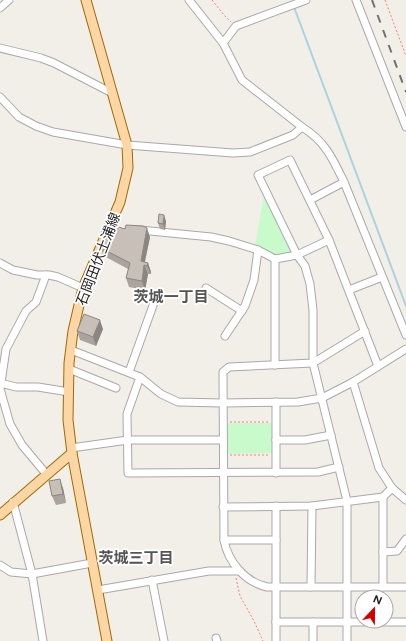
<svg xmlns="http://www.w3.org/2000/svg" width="406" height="641" viewBox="0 0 406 641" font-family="Figtree,'Noto Sans JP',sans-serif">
<rect width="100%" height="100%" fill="#f2efe9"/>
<g fill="#c8facc">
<path d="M264,195l28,55 -1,3 -15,3 -21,-10z"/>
<path d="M227,423h44l1,1v29l-45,1z"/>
</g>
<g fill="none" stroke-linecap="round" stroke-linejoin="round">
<path stroke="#aad3df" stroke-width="2" d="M294,7l112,299"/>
<g stroke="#a9a9a9" stroke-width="9">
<g id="minor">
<path d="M189,0l34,43 19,37 60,47c23,14 31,32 42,55l62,153"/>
<path d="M356,0l50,127"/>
<path d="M0,8l9,-8"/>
<path d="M223,43l13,-17 70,-26"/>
<path d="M0,48l41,10 13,5 58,30"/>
<path d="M0,97l19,20 17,9 17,6 74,13 106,8 17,-1 43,-17 9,-8"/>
<path d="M310,200l34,-18"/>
<path d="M140,230l71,7 18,4 29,9 17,9 22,-4 32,-15"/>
<path d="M0,263l13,7 24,5h12l9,2 25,11"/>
<path d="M46,275l-10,27 -10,9 -20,38 -6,40 10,35 12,21 25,30"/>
<path d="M206,288l36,23"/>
<path d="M349,290l33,-13"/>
<path d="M365,331l-52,32 -84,4 -6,5 1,168c4,22 21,42 43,47h139"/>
<path d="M225,336l20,-30 9,-26 4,-30"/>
<path d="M71,350l69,27 21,17 17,8 45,1 75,-1 24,-4 31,-16 53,-33"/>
<path d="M275,365v-106"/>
<path d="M69,369l47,19"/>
<path d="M129,372l26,-72"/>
<path d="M140,377l-13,37 1,59 190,-1 21,-5"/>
<path d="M353,382l26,86 13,20 14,12"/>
<path d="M0,383l16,4h22l31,5"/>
<path d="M276,402v71"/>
<path d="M276,440h29l26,-5"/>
<path d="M71,448l57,-8h95"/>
<path d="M13,502l19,72 11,67"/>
<path d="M276,506v135"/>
<path d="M223,507l89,-1 71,-9 9,-9"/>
<path d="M224,540h52"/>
<path d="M383,552l14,-1 9,-12"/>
<path d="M0,565l11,7 21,2 60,-11"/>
<path d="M152,580l12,61"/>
<path d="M311,587l1,-81"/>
<path d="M383,587v-90"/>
<path d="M98,590l111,-19h31"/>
<path d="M276,622h130"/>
<path d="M216,638l1,3"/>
<path d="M313,641v-19"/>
<path d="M347,641v-140l-34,-138v-53l-3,-26 -5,-18 -8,-11 -39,-80 32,-15 39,80 49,126"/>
</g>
</g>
<g stroke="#a06b00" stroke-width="11">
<g id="major">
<path d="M86,0l41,145 1,23 -8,34 -37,86 -10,43 -4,32 -1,57 4,33 35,188"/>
<path d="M0,515l72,-62"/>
</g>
</g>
<g stroke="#fa8072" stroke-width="1" stroke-dasharray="2 2" stroke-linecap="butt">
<path d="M212,0l12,15 7,7"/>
<path d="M385,0l21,56"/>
<path d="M230,422h39"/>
<path d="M230,455h39"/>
<path d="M236,578l4,18 14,25 9,20"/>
</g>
<use href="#minor" stroke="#fff" stroke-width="7"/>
<use href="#major" stroke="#fcd6a4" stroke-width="9"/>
<path stroke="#707070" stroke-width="2" stroke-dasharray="8 8" stroke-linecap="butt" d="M372,0l34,92"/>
</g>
<g fill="#aba49e">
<path d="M166,221l-1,9 -5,-1 -2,-6z"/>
<path d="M110,234l40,3 -5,25 3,1 3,9v2h-3l-3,16 -16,-3 -3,-9 2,-9 -24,-13 -3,-8z"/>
<path d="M103,329l-7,17 -16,-6 -3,-9z"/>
<path d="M63,488l3,15 -10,2 -4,-9z"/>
</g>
<g fill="#8b8681">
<path d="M164,215l2,6 -1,9 -2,-6z"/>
<path d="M147,228l3,9 -6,28 4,9 -3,16 -3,-9 -1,-20z"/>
<path d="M148,263l3,9v2l-4,-8z"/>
<path d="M100,320l3,9 -7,17 -3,-9z"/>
<path d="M60,479l3,9 3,15 -3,-9z"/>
</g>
<g fill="#c7bfb8" stroke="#8b8681">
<path d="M159,214l5,1 -1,9 -5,-1z"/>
<path d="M112,225l13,4 1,-4 17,1 4,2 -6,33 7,2 -1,3 -3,-1 -2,16 -16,-3 4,-15 -29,-15 7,-15 2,1z"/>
<path d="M84,314l16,6 -7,17 -16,-6z"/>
<path d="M60,479l3,15 -11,2 -3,-15z"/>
</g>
<g text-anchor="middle" stroke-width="3.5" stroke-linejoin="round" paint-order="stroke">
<g font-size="14" fill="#222" stroke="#fff">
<text transform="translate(98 259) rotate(-69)" y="5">石岡田伏土浦線</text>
</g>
<g font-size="15" font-weight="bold" fill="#555" stroke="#fff">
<text x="171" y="302">茨城一丁目</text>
<text x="136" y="563">茨城三丁目</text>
</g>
</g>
<g transform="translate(374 609) rotate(22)"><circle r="19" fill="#ffffff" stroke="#a7a7a7"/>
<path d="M0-3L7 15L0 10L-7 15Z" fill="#d40000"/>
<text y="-6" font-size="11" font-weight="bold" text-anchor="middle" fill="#222222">N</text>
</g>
</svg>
